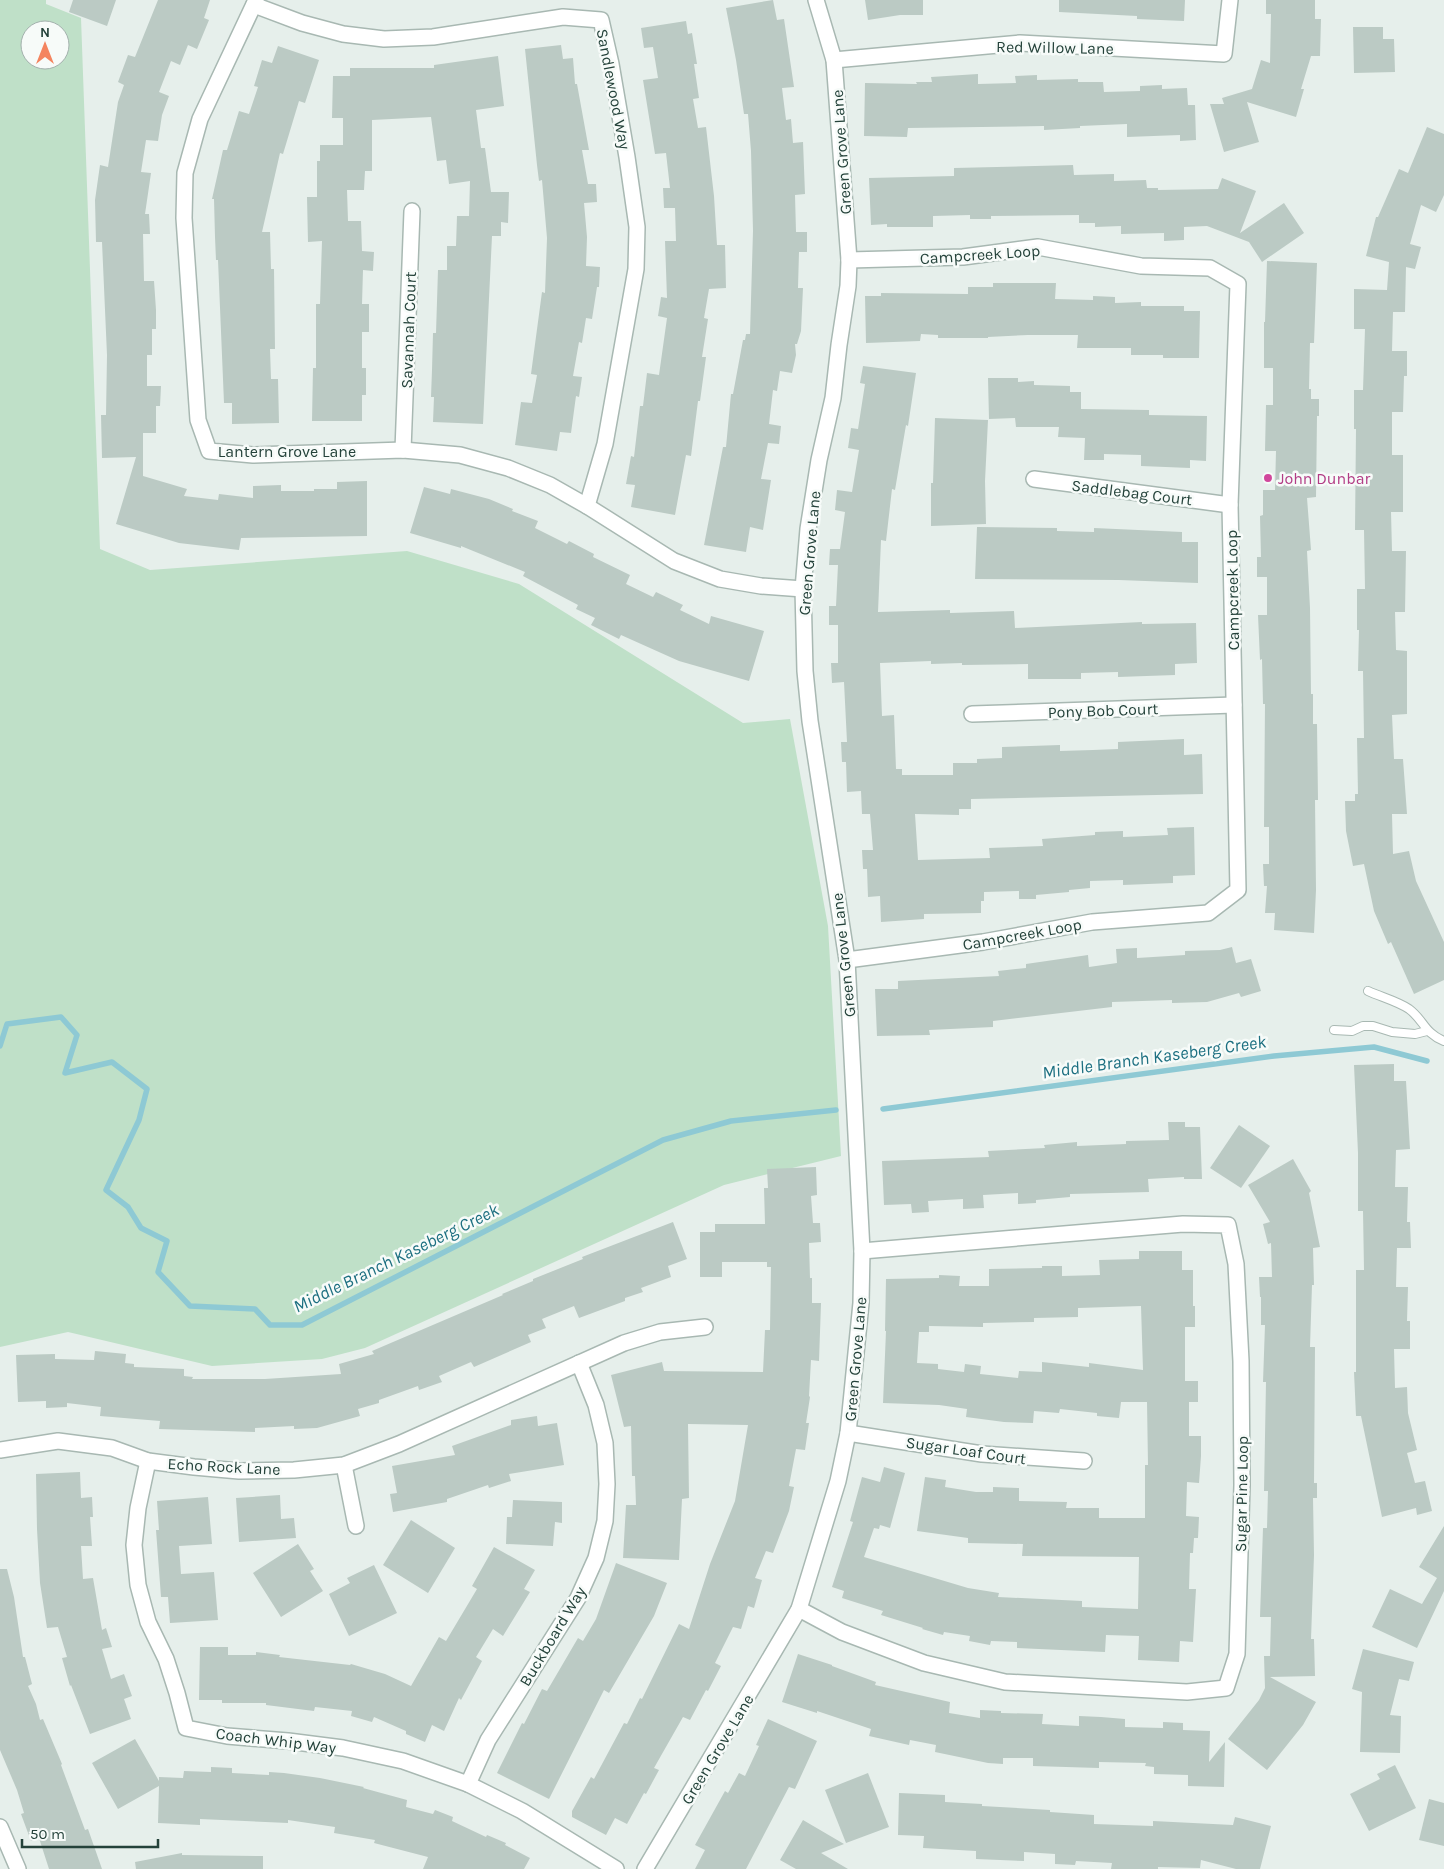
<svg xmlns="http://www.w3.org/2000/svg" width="1444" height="1869" viewBox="0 0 1444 1869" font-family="Karla,sans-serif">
<rect width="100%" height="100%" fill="#e6efeb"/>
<path fill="#bfe0c8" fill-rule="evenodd" d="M0,0h46v4l35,14 19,531 50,21 257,-19 112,33 224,139 47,-4 38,207 13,230 -117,29 -359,163 -43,11 -110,7 -144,-34 -68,15zM30,30h30v30h-30z"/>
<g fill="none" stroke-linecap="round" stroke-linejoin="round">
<g stroke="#8ec9d4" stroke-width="5.5">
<path d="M0,1046l7,-22 54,-7 16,18 -12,38 47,-11 35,27 -8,31 -33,70 22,17 13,21 26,13 -9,31 32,34 65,3 15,16h32l361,-185 68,-19 105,-11"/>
<path d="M883,1109l391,-53 100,-9 53,14"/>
</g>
</g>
<g fill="#bbcac4" fill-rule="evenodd">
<path d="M73,0h43l-9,26 -38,-14z"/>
<path d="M158,0h52l-6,18 5,2 -12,29 -9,-4 -8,20 -9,-4 -12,31 10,4 -7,19 -4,26 -12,-1 -5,32 10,1 -6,41h4l1,20h-7l1,47h10l2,29v19h-4v26h-5v31h14l-1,20h-4v27h-13v43l44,13 -3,7 34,4 1,-6 34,4v-12l28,-1v6h33v-2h23v-7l30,-1v55l-126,2 -2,12 -60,-7 -63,-19 20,-67 -34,1 -1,-43h5l1,-60 -5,-113h-6l-1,-42 5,-35 8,2 10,-65 6,-17 -6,-3 10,-27 7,2z"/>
<path d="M773,0l4,20 7,-1 10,68 -12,1 4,32 5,-1 2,24 10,-1 2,52 -10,1 1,37h11v20h-8l-1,36h5l-2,43 -4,13h-2l1,11 -4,18 -12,-2 -3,20 -4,-1 -4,34 12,2 -2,18 -11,-1 -7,36 10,1 -8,50 -13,-3 -4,25 -42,-7 19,-98h3l5,-53h2l10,-54h2l1,-6h4l3,-103 -2,-80 -3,-37h-4l-8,-54 -10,-52z"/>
<path d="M865,0h58v15h-23l-32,5z"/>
<path d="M1059,0h126l-1,21 -47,-2v-3l-78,-4z"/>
<path d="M1266,0h49v19h6l-1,37h-9l-10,33h3l-8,28 -49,-15 12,40 -35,10 -14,-48h14l-2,-6 30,-9 9,-29 9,3 1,-49h-5z"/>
<path d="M686,21l2,13 4,-1 5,31h-3l5,34 -6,1 5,29 8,-1 8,69 3,49h8l1,43 -17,1 -5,29 4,1 -6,38h4l-6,44h-2l-7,55 -5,-1 -11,60 -44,-8 4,-22 -9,-1 5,-28 3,1 6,-51h3l4,-33 12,2 8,-57 -9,-2 3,-19 6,1 -2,-57h11l-1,-33h-11l-1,-20h7l-4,-35 -11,1 -12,-74 15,-2 -5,-31 -9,1 -3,-20z"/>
<path d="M1353,27h30v12h11l1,33 -41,1z"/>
<path d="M561,45l2,14 10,-1 2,26h2l12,66h-7l6,34h8l1,18 -13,1 3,34 -1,29 14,1 -1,20h-2l-5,32 -6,-1 -4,25 -3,-1 -6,34 9,1 -3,20 -3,-1 -5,37 -11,-1 -3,19 -42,-6 6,-43 11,1 5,-28 -6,-1 11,-82 3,1 2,-55 -5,-58 -3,1 -2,-16 -12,-116z"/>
<path d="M278,46l41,14 -14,43 -6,-2 -16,53 -3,-1 -18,79h8l1,37h3l1,80h-5l1,30h7l1,44 -47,1v-21h-8l-6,-143h-2l-1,-23 -1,-38h-2l11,-49h4l12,-39 10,3 9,-27 -4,-1 8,-26 10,3z"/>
<path d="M498,56l6,50 -28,4 5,38h4l6,44h18l-1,31 -7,-1v14h-9l-9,188 -50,-2 1,-25h-3l1,-27 1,-37h3l2,-63h9v-24h9l1,-30h12l1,-35 -21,3 -3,-24 -9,1 -6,-44 -59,3v51h-7l-1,19h-17l1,31h13l1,30 12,1 -1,19 -10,-1 -1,34h7v28h-7v36h4v27h-4v26h-50l1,-53h3v-64h4l2,-63 -14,1 -1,-45h10v-36h3v-16h23v-27h-11l1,-42h17v-8h84v-3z"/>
<path d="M978,74v10l38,-1 -1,-7 22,-1v5l41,-1v3h25l1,10 36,-1v-5l22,-1v4l25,-1 1,17h7l1,35 -16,1v-6l-53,2v-13l-47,2v2l-36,2v-4l-136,2 -1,9 -43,-1 1,-53 52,1 -1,-2h16l-1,-5z"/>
<path d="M1427,127l17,7v61l-8,17 -15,-7 -11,39 11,3 -6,22 -9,-2 -1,45h-12l-1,39h15v25h-3l-1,36h-11v43h11v57h-12l1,39h14l-1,61h-10l1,38 11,1v63l-15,1 2,44h9l4,55h-15l1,40 16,-3 7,30 28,61v38l-30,14 -23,-52 -3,2 -14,-33 -10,-47 -11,2 -7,-35 -1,-30h10v-7h3l-1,-56h7l-1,-67h-5l1,-41h-2v-41h8l-1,-59h-9l1,-101h-2v-39h9l2,-61h-11v-40l33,1 2,-28 -23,-6 10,-39h2l21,-48 9,4z"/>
<path d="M1073,165l1,10 40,-1v7l32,-1 1,8h11v2l60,-1 4,-11 34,13 -16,42 44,-30 20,30 -42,29 -13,-20 -42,-16 -23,1v13l-20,1v-8l-43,1v-8l-26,1v-4h-16v-8l-88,1v3h-21v-4l-37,1v11h-46v-3l-16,1 -2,-47 85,-2v-8z"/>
<path d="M1267,261l50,2 -3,80h-4l-1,46h2v10h8v17h-2l-1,81 -9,1 4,52 -4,1 3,57 1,86h2v30h4l1,76h-3l1,90 -2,43 -40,-3 1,-17h-10l2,-27h-3l-1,-22h6v-37h-5l1,-123h-2l-1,-45 -2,1 -2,-45h9v-38h-10v-20h4l-1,-41 3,-1v-25h12l1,-39h-11l1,-46h7v-37h-9v-46h1z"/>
<path d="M993,283h63l-1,16 38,1v-4l22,1v6l26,-1v4h43v5h16l-1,47h-36v-3h-32v-7h-54l1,-13h-50l-40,2v1h-50v-3l-17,-1 -1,7 -54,2 -1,-47h16v-3l87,1v-7h25z"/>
<path d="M863,366l53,7 -8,53 -2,-1 -11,65 -3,-1 -6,52 -5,-1 -3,72 72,-2v3l64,-2 1,17 127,-6v2l54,-1 1,40 -22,1v11l-57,2v-5l-37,1v6h-53v-15l-66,1v-2l-31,1v-3l-51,2 2,53 12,-1 2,54h6v6h51v-12h24v-4l25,-1v-11l58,-2v6l33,-1 25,-1v-7l66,-3v16l18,-1 1,40 -232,5v10h-12v6l-44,-1 3,46 72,-2 -1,-10 54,-2 -1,-7 53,-4v-3l28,-1v6l45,-2 -1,-7 27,-1 1,48 -22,1v7l-50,2v-5l-33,1v7l-21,2v2l-33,3v4h-17v-8l-35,1v9h-3v12l-57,1v5l-43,3 -1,-26 -12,1 -1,-28h-4l-1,-19h11l-3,-36h-8l-1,-23 -14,1 -1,-30h-4l-1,-20h6l-3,-60 -12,1 -1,-20h7v-38h-9v-19h7l2,-41h-9l1,-16h10l5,-37 -10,-2 2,-20 15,2 7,-42 -11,-2 3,-20 7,1 7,-45 -5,-1z"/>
<path d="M988,378h30v4l16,-1v4l36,1v6h11v17l68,1v5l58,1 -1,45 -16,-1v8l-49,-2v-11l-37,-1v6h-20l1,-22 -27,-1 1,-10h-43l-1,-9 -26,1z"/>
<path d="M935,418l53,2 -3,61 1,43 -55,2v-43h2z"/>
<path d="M424,487l26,7 1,-5 38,10 24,10 -1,2 26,10 -3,7 32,16 2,-3 25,13 -1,3 37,18 -4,9 27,13 3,-5 27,13 -3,5 29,14 2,-8 53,15 -15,50 -70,-20 -58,-26 -2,4 -28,-14 4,-7 -19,-9 2,-4 -55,-29 2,-4 -64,-26v2l-51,-15z"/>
<path d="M977,527l80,1v3l37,1v-4l88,4v10h16v41l-79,-3 -144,-1z"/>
<path d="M1232,947l4,16 15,-4 10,32 -20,6 -2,-4 -32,9 -35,1v-3l-60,2v5l-119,14v6l-64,3 1,5 -53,1 -2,-47h23v-8l101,-5 -1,-5 28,-3v-4l62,-9 1,12 28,-4 -1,-14 21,-1v10l48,-3v-4l35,-1z"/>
<path d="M1394,1064v17h12l4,68 -14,1 -1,37h13l-1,35h3l1,26h-14l-1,39h12l-1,34h3v28h-16l1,39 12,-1 1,26 9,37 -10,3 8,30 10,-2 7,30 -15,4 -1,-7 -34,9 -21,-101h-5l-2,-44h2v-102h8l-1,-59h-5v-58l-4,-88z"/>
<path d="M1168,1122h17v5h15l2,52h-18v-2l-36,2 1,13 -79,2v3l-34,3v3l-18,1v-11l-35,2 1,13 -21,1v-10l-35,2 1,11 -17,1 -1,-9 -27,1 -2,-44 107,-4 -1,-6 57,-3 -1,-3 33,-3v4l49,-2v-3l43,-1z"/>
<path d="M1239,1125l31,21 -29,42 -31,-20z"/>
<path d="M1293,1159l18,32 -2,2 11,54 -7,1 1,37h-2l-2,62h5l-1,136h3v15h-4l1,57 -3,84h3l1,37 -45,1 46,25 -13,23 -36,45 -39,-31 31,-39 6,-12 -1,-32h6l1,-39h-11l3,-89h4l1,-37h-4l2,-109h-3l2,-57h-4v-28h-1l-1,-20h13l-1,-34 -3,1 -5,-20 7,-2 -22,-37z"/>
<path d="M816,1167l1,28 -6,1 2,27h7l1,19 -12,1 1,35h2v25h9l-2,58 -8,-1 -2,36 1,1 -4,26h3l-4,27 -9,-1 -7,37 5,1 -5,24 -16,42 -7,-2 -11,27 7,2 -8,28 -6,-2 -7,23 -8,-2 -18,36 6,3 -13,25 -2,-1 -16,30 -7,-3 -29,51 5,2 -13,24 -2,-1 -17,31 -12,-6 -9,17 -34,-18v-6l19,-34 3,2 30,-56 3,1 13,-26 2,1 37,-75 10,5 21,-65 25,-63 13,-76 -60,-1 1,74 -7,1 -3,61 -56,-2 3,-53h10l-1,-29h-3l-1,-50 -7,1 -13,-52 51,-13 2,9 99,1 2,-42h5l1,-63h-4v-5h-45v15h-22v-45h15v-8h50l-1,-36h4l-1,-19z"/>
<path d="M673,1222l14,37 -19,7 3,11 -30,11 2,4 -18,6v3l-46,17 -5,-12 -32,13 4,9 -18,7 3,7 -57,25 -3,-5 -32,14 3,6 -23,8 -1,-4 -39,14v3l-21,6 2,7 -43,12 -23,1v-3l-39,2v4l-96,-3 1,-8 -60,-5 1,-9 -34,-4v4l-21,1v-7l-28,1 -2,-47 39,-1v5l39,1 1,-9 31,3 -1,9 9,1v3l50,2v7l9,1 -1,2h73l76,-5 -2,-10 35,-10 -2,-3 131,-56 -1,-1 31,-13v-2l50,-20 -1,-2z"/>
<path d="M1139,1251h43v19h11v36h2v21h-10v54h13v21h-9v34h12v20l-2,27 -12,-1 -1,34 13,1 -1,21h-4l-1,15h-3l-1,36h7l-3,53 -13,-1 -1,21 -41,-2 1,-24 -33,-1 -1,17 -88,-4v-6l-26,-1 -1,4 -21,-4 1,-5 -26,-4 -1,3 -21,-6 1,-1 -42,-13 2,-4 -41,-13 2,-7 -12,-4 21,-65 -3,-1 12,-44 18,5 4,-15 21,6 -15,55 -10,-3 -1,4 -5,-1 -10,29 104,31 31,5 -1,4 84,4v6l56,2 1,-52 -117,-1 1,-12 -55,-1v-5l-51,-7 8,-54 21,3 -1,7 31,5h17v-5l26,1v13l48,1 -1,6h33v10h46v-53h3l-1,-63h-26l-2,16 -22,-2v-3l-37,-4 -1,4 -25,-2 -1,12 -29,-1 -38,-5 1,-8 -28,-4 -56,-2 3,-72h-1l1,-52 53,-1v-3l21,1 -1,10h30v-17l53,-1v-2h20v10l38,-1 -1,-15 40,-1zM1141,1306l2,64 -54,-7v4l-47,-5v10l-23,-1 -1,7 -38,-4 1,-8 -16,-2 -1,8 -26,-3v-5l-21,-1 2,-31h10v-6l54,1v-4l51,-1v-4l44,-1v-9z"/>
<path d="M537,1416l1,10 19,-3 7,42 -55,9 2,7 -22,7 -1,-3 -41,14v3l-54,10 -3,-18 7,-1 -5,-27 63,-11 -3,-9 59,-21v-5z"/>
<path d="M80,1472l1,26 11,-1 1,20h-3l2,29h-11l2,33 10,-1 9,52 4,-2 6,19 -10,2 9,30 13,-5 8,22 -8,3 7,20 -41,15 -19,-49 -1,1 -8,-28 5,-1 -9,-30 -11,1 -7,-45 -3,-54 -1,-55z"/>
<path d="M280,1495l1,24 13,-1 2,20 -57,4 -3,-44z"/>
<path d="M208,1497l4,47 -33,2 2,28 33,-2 4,48 -48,3 -2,-26h-7l-5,-67h3l-2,-29z"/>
<path d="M513,1500l49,2v21l-7,-1 -2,24 -47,-2 1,-27h5z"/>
<path d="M411,1520l44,28 -27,45 -45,-28z"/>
<path d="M1444,1526v65l-27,57 -45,-21 18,-38 32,15 15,-26 -18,-11z"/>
<path d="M298,1544l16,25 -4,2 13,20 -42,26 -28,-44z"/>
<path d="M494,1547l41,23 -11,19 6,3 -27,44 -10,-7 -17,28 6,4 -21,39 -2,-2 -15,33 -12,-6 -7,17 -19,-8v-3l-32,-14 -2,5 -21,-6 1,-5 -37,-4 -1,4 -48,-6v-2h-44v-3h-23l1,-53h28v8h28v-3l24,3 -1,2 71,8 1,-1 34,10 26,12 28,-49 7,4 31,-52 -5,-3z"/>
<path d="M616,1563l51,20 -13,33 -45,77 -5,-3 -55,109 -52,-26 25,-50 2,1 18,-35 5,2 31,-53 5,3 13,-22z"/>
<path d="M374,1565l23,48 -48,23 -20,-42 21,-11 -3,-5z"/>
<path d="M0,1569h7l7,28 9,60h2l7,27 -4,2 8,18 4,16 3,-1 19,45 -1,1 24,65 3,-1 14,40h-53l-10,-31 -8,3 -10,-27 3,-1 -7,-23 -17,-40z"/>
<path d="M1363,1649l51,13 -5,19 -10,-2 -9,36 11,1 -1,37 -40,-1 2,-60 -10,-3z"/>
<path d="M798,1654l34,11v1l44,16 -1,3 75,17 -1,11 31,5v-8l21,1v2l42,1 -1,10 37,2v-10l22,1 24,2v8l38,1v-6l20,1v7l27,1 -1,31 16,-20 -1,45 -36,-1v-11l-34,-1v-7l-9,-1 1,-3 -47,-1v6l-66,-2v-8h-30v6l-15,-1 -53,-11 1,-7 -26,-5 -1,5 -40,-9 2,-7 -54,-18v2l-35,-11z"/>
<path d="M768,1719l49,22 -22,48 -6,-2 -43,82h-51l10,-19 -10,-5 30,-54 3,2 11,-20 6,3 14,-30 -3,-1z"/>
<path d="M135,1739l24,42v-4l24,1 1,-7 27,1v-5l21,1v5l37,2v-3l15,1 36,5 44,9 -1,1 44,12 -1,7 27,7 2,-4 18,7 -1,4 34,16 1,-2 19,8 -1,2 25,13 -6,11h-101l5,-12 -54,-14 1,-3 -41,-7 1,-6 -47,-7v3l-88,-4v6l-42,-2 1,-37 -41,23 -26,-46z"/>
<path d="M1395,1765l21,43 -47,23 -19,-37 30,-15 -3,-5z"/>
<path d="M868,1773l21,54 -43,16 -21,-53z"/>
<path d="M899,1793l46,2v7l37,2v2l68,4v2l44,3v9l59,2v-5l80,4 2,-8 36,9 -11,43h-24l-35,-9 -1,8 -42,-1v2h-47l1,-6 -36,-2 -1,4 -20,-1v-10l-31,-2v9l-48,-2v-8l-53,-3 1,-12 -26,-1z"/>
<path d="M1429,1799l15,4v43l-25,-6z"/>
<path d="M803,1820l41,24 -23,9 27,16h-52l-16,-9z"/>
<path d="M182,1853v2l81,1v13h-127l-1,-7z"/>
</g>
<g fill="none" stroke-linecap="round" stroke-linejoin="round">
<g stroke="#a8b8b2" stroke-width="10">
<g id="service">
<path d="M1368,991c13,6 29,10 41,18 15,11 15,24 35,32"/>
<path d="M1334,1030l18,1 11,-5h10l19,6 23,2 12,-3"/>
</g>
</g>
<g stroke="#a8b8b2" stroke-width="18">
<g id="minor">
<path d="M256,0l-56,119 -15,54 -1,45 14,202 11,31 44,4 150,-5 57,5 48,13 42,17 37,21 87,55 46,18 41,7 42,3"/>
<path d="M254,5l48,18 41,11 41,5 49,-2 130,-20 38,3 10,44 16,93 10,70 -1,42 -31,175 -18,62"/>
<path d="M834,60l186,-17 204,11 6,-54"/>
<path d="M403,450l9,-239"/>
<path d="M1034,479l196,26"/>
<path d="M972,714l262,-9"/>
<path d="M847,960l136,-18 109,-20 116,-9 30,-23 -8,-385 8,-221 -28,-16 -69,-2 -103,-19 -75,10 -114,3"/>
<path d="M848,1433l134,21 102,7"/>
<path d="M0,1450l58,-9 54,7 36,13 46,6 45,4 55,-1 50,-5 55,-21 225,-101 36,-11 45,-5"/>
<path d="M148,1461l-10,47 -4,37 4,40 10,37 18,37 11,34 9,35 41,8 61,5 55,7 60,13 65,23 54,27 94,58"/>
<path d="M344,1465l12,61"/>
<path d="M799,1609l43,23 82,31 81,19 182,10 39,-4 11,-34 5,-169 -1,-124 -5,-97 -8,-39 -45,-1 -321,27"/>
<path d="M468,1784l20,-44 90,-142 18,-40 9,-37 2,-37 -2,-41 -9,-38 -17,-42"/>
<path d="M0,1827l18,42"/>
<path d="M645,1869l154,-260 39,-128 10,-48 13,-130 1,-52 -15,-291 -37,-239 -5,-50 -2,-82 5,-60 11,-69 14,-62 6,-53 9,-59 1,-26 -15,-200 -18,-60"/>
</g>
</g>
<use href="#service" stroke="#fff" stroke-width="8"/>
<use href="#minor" stroke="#fff" stroke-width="15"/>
</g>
<circle fill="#d1479c" stroke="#f7fbf9" stroke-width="2" cx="1268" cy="478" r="5"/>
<g text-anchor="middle" stroke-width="5" stroke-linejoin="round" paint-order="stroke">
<g font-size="16" fill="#24423a" stroke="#f7fbf9">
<text transform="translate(1055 47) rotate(1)" y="6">Red Willow Lane</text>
<text transform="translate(614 89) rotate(79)" y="6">Sandlewood Way</text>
<text transform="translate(841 152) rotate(-94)" y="6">Green Grove Lane</text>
<text transform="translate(980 254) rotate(-4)" y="6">Campcreek Loop</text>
<text transform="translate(408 330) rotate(-88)" y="6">Savannah Court</text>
<text x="287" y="457">Lantern Grove Lane</text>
<text transform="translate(1132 492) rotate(7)" y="6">Saddlebag Court</text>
<text transform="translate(809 553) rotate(-85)" y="6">Green Grove Lane</text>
<text transform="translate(1232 590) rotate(-91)" y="6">Campcreek Loop</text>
<text transform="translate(1103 710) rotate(-2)" y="6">Pony Bob Court</text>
<text transform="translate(1022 934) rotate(-10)" y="6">Campcreek Loop</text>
<text transform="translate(843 955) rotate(-96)" y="6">Green Grove Lane</text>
<text transform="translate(855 1359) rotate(-85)" y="6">Green Grove Lane</text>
<text transform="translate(966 1450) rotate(8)" y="6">Sugar Loaf Court</text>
<text transform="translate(224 1466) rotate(3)" y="6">Echo Rock Lane</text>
<text transform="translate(1241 1494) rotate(-89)" y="6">Sugar Pine Loop</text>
<text transform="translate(552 1636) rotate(-59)" y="6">Buckboard Way</text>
<text transform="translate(276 1740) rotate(7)" y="6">Coach Whip Way</text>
<text transform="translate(717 1749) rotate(-59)" y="6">Green Grove Lane</text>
</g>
<g font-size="16" fill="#b23c85" stroke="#f7fbf9" text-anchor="start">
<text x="1278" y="484">John Dunbar</text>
</g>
<g font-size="18" font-style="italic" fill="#1c6f80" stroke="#f7fbf9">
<text transform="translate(1154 1057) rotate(-8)" y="6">Middle Branch Kaseberg Creek</text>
<text transform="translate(396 1258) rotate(-26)" y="6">Middle Branch Kaseberg Creek</text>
</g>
</g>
<g transform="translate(45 45)"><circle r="24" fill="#f7fbf9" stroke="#a3b1ad"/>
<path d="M0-4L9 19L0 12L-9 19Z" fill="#f4845f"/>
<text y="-8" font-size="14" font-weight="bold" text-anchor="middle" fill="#24423a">N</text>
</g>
<path d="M22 1839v8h136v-8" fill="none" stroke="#24423a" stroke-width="2.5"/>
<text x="30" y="1839" font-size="15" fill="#24423a" stroke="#f7fbf9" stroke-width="4" paint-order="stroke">50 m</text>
</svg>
